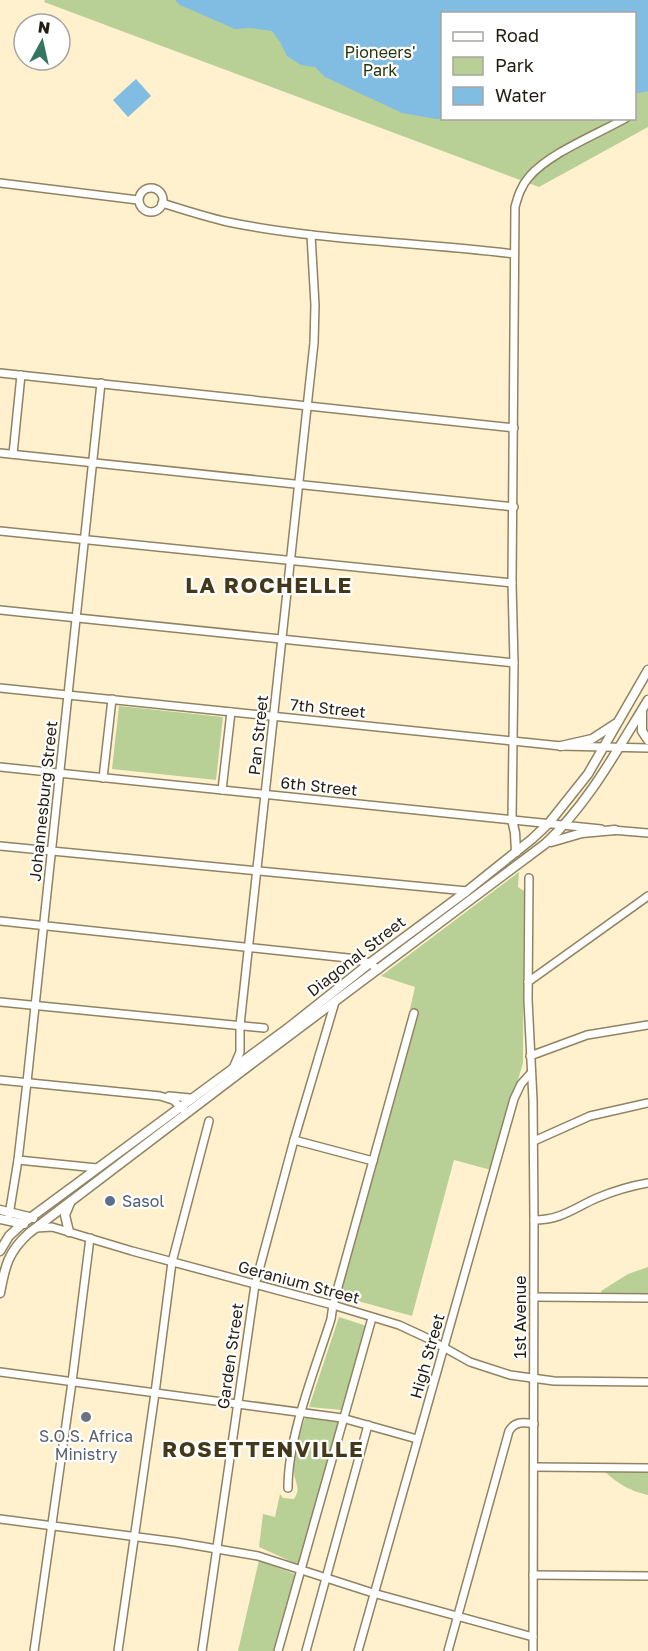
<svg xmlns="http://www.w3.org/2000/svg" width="648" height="1651" viewBox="0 0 648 1651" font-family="'Golos Text',sans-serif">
<rect width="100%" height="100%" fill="#fff1cd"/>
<g fill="#b8d096" fill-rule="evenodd">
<path d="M45,0h603v127l-109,60 -495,-185zM442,14h192v104h-192z"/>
<path d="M119,706l104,11 -7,63 -104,-11z"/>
<path d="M519,872l-1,15 6,4 -1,172 -32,107 -37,-10 -42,156 -72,-20 79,-283 -9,-4 5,-22 -34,-11z"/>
<path d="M648,1267v28h-46l-1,-4 27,-17z"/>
<path d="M339,1317l28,9 -25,84 -33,-3z"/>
<path d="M305,1418l34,4 -40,143 -40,-18 4,-33 12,3 5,-23 3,4 11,1c8,-11 0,-17 0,-28 -1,-18 5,-36 11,-53z"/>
<path d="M604,1471h44v24c-18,-4 -30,-11 -44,-24z"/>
<path d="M259,1560l38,15 -21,76h-38z"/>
</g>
<g fill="#81bce3">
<path d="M175,0h473v91l-13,3 -1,-80h-192v104l28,1h-34l-34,-6 -77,-36 -10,-10 -14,-2 -14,-9 -7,-14 -8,-11 -22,-3 -15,1 -55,-24z"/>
<path d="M136,79l15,17 -23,21 -15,-17z"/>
</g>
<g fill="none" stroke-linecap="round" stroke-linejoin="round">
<g stroke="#908362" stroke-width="10">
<g id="minor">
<path d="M0,183l138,17"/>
<circle cx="151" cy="200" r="12"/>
<path d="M162,203c22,7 44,14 66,19 93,19 191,20 286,32"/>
<path d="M0,373l514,55"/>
<path d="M0,453l514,54"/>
<path d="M13,454l8,-79"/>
<path d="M0,531l512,52"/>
<path d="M0,610l514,53"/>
<path d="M0,688l561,58 87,2"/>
<path d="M0,767l601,62"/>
<path d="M103,778l9,-79"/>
<path d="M222,790l9,-78"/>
<path d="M512,819l2,-156 -2,-80 3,-376c3,-11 6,-21 14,-30 20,-24 69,-43 97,-59"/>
<path d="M612,830l36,3"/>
<path d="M0,846l467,45"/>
<path d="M529,878l-1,122 5,100 1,120 -1,431"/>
<path d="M0,921l348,37 22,5 8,7"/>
<path d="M528,982l120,-86"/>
<path d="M0,1002l264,26"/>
<path d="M530,1056l57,-21 61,-10"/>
<path d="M234,1066l6,-14v-27l74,-682 1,-38 -4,-70"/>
<path d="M0,1080l160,16 13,4 11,10"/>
<path d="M169,1096l21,2"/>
<path d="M294,1140l79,21"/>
<path d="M534,1141l56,-25 58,-13"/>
<path d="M18,1160l79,8"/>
<path d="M9,1215l9,-55 9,-78 74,-699"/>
<path d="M534,1220c27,0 40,-12 63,-22 17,-7 33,-12 51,-15"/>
<path d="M36,1228l16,-1 17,5 63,19 201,54 66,20 28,13 43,24 40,13 44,6 94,1"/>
<path d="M534,1297l114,1"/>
<path d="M0,1372l342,46 75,21"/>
<path d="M534,1467l114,1"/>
<path d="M288,1488c0,-53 27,-118 43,-169l2,-14 81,-292"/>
<path d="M0,1519l176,23 82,14 115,37 160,44"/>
<path d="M533,1575l115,1"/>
<path d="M34,1651l38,-269 18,-144"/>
<path d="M118,1651l37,-258 17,-131 37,-141"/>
<path d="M202,1651l53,-366 39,-145 41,-138"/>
<path d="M278,1651l94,-333"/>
<path d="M306,1651l62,-226"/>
<path d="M358,1651l156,-552 7,-15 10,-11"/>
<path d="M448,1651l61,-220c6,-10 15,-9 25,-7"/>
</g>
</g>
<g stroke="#908362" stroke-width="11">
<g id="major">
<path d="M642,713v18l6,9"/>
<path d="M561,746l31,-7 23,-15"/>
<path d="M512,819l3,14 1,19"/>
<path d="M551,842l31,-9 33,-3"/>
<path d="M0,1210l33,8"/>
<path d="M0,1219l24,5"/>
<path d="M69,1232l-4,-17 5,-12"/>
<path d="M0,1251l9,-15 13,-12 266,-196 82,-65 97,-72 65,-52 17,-16 39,-49 60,-104"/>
<path d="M0,1293c5,-27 8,-41 29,-60l233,-177 283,-212c44,-41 72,-94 103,-144"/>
</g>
</g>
<use href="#minor" stroke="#fff" stroke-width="7"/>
<use href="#major" stroke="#fff" stroke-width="8"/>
</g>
<circle fill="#5c6f8a" stroke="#fff" stroke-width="2" cx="110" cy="1201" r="6"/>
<circle fill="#6b7280" stroke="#fff" stroke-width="2" cx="86" cy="1417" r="6"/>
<g text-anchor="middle" stroke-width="4.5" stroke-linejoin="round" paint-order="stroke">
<g font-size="16" fill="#27360a" stroke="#fff">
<text x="380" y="58">Pioneers'<tspan x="380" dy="18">Park</tspan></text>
</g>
<g font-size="16" fill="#221d10" stroke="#fff">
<text transform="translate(328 708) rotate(6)" y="6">7th Street</text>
<text transform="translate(258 735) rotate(-84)" y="6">Pan Street</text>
<text transform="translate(319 786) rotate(6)" y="6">6th Street</text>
<text transform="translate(43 801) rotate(-84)" y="6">Johannesburg Street</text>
<text transform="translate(356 956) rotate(-38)" y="6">Diagonal Street</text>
<text transform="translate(299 1282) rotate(15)" y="6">Geranium Street</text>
<text transform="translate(520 1317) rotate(-90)" y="6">1st Avenue</text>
<text transform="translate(230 1356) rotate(-82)" y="6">Garden Street</text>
<text transform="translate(427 1356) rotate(-74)" y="6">High Street</text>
</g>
<g font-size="16" fill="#4e5e75" stroke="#fff" text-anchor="start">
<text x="122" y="1207">Sasol</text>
</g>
<g font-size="16" fill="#5b616d" stroke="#fff">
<text x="86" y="1442">S.O.S. Africa<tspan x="86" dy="18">Ministry</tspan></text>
</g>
<g font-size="22" font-weight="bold" letter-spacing="1.5" fill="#433819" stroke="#fff">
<text x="269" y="593">LA ROCHELLE</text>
<text x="263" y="1457">ROSETTENVILLE</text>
</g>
</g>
<rect x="441" y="12" width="195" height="108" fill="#ffffff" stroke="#a7a59f" stroke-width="1.5"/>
<rect x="453" y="32" width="30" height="9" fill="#ffffff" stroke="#a7a59f" stroke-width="1.5"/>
<text x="495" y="42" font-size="18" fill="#221d10">Road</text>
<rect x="453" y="57" width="30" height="18" fill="#b8d096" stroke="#a7a59f" stroke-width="1.5"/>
<text x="495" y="72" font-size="18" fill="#221d10">Park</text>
<rect x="453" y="87" width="30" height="18" fill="#81bce3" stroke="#a7a59f" stroke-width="1.5"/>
<text x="495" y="102" font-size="18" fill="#221d10">Water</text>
<g transform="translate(42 42) rotate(8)"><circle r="28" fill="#ffffff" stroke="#a7a59f" stroke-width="1.5"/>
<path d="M0-4.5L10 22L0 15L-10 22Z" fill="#367562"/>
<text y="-9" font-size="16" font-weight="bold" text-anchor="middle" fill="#221d10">N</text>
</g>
</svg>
